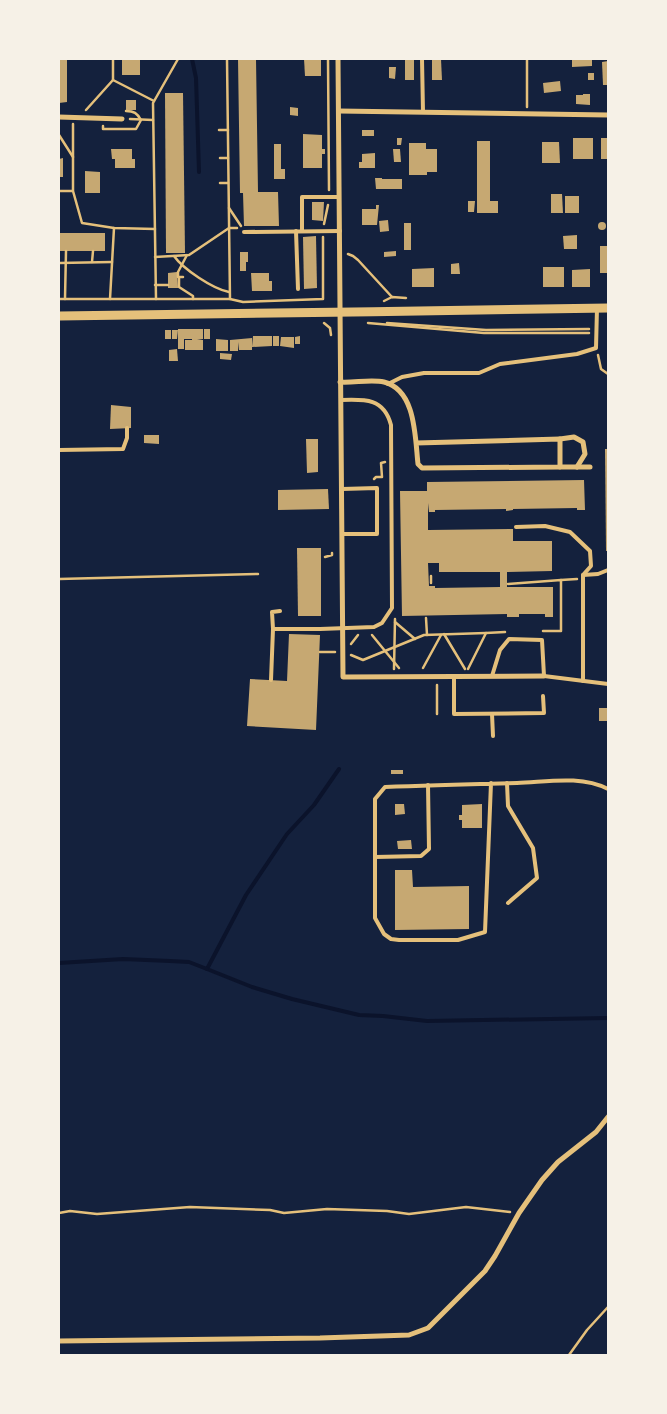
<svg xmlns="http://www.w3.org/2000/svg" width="667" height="1414" viewBox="0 0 667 1414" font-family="'DejaVu Sans',sans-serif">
<rect width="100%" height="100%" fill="#14213d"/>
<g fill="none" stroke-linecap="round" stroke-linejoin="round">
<g stroke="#0b132b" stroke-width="4">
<path d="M192,59l4,19 3,94"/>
<path d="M339,769l-25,36 -27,29 -41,61 -39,74 45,18 40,12 67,16 24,1 44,5 181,-3"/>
<path d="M59,963l64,-4 47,2 19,1 18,7"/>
</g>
</g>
<g fill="#c6a872" fill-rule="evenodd">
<path d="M59,59h8v43l-8,1z"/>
<rect x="122" y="59" width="18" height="16"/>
<path d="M238,59h18l2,133h20l1,34h-35l-1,-33h-3z"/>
<path d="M304,59h17v17h-16z"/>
<rect x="405" y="59" width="9" height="21"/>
<path d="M432,59h9l1,21h-10z"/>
<path d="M572,59h20v7l-20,1z"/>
<path d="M608,61v24h-5l-1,-23z"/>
<path d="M389,67h7l-1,12 -6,-1z"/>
<rect x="588" y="73" width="6" height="7"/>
<path d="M560,81l1,10 -17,2 -1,-10z"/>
<path d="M165,93h18l2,160h-19z"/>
<path d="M583,94h7v11l-14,-1v-9h7z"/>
<rect x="126" y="100" width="10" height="10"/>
<path d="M290,107l8,1v8l-8,-1z"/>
<rect x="362" y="130" width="12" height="6"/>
<path d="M303,134l19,1v14h3v5h-3v14h-19z"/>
<path d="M397,138h5l-1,7h-4z"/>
<rect x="573" y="138" width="20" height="21"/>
<rect x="601" y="138" width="7" height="21"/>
<path d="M477,141h13v60h8v12h-21z"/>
<path d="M542,142h17l1,21h-18z"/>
<path d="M409,143h17v6h11v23h-10v3h-18z"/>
<path d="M274,144h7v25h4v10h-11z"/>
<path d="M111,149h21v10h3v9h-20v-9h-3z"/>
<path d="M393,149h7l1,13h-7z"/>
<path d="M375,153v15h-16v-6h3v-8z"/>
<path d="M63,158v19h-4v-18z"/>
<path d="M85,171l15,1v21h-15z"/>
<path d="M375,178h7v1h20v10h-26z"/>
<path d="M551,194h11l1,19h-12z"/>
<rect x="565" y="196" width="14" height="17"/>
<path d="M468,201h7l-1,11h-6z"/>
<path d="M312,202h12l-1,19 -11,-1z"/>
<path d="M376,205h3l-2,20h-15v-16h14z"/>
<path d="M388,220l1,11 -9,1 -1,-11z"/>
<circle cx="602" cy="226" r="4"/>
<rect x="404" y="223" width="7" height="27"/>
<rect x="59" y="233" width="46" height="18"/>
<path d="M577,235v14h-13l-1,-13z"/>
<path d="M316,236l1,52 -13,1 -1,-52z"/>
<rect x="600" y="246" width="8" height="27"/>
<path d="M396,251v5l-12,1v-5z"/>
<path d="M240,252h8v10h-2v9h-6z"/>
<path d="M459,263l1,11h-9v-10z"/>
<rect x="543" y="267" width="21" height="20"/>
<path d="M434,268v19h-22v-18z"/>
<path d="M590,269v18h-18v-17z"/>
<path d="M177,272l1,16h-10v-15z"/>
<path d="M251,273h18v8h3v10h-20z"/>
<path d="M178,329h19v10l6,1v10h-18v-10h7v-1h-8v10h-6z"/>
<rect x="197" y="329" width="6" height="10"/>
<rect x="204" y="329" width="6" height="10"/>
<rect x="165" y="330" width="6" height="9"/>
<path d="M172,330h6l-1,9h-5z"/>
<path d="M253,336h19v10l-20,1z"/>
<rect x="273" y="336" width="6" height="10"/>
<path d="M300,336v8h-5v-7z"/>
<path d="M281,337h13v11l-14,-2z"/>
<path d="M252,338v12h-13l-1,-8v9h-8v-11z"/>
<path d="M216,339l12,1v11h-12z"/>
<path d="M177,349l1,12h-9v-11z"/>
<path d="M220,353l12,1 -1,6 -11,-1z"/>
<path d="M111,405l20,2v21l-21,1z"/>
<path d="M144,435h15v9l-15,-1z"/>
<path d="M306,439h12v33l-11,1z"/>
<path d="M605,449h3v102h-2z"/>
<path d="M584,480l1,30h-8v-2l-64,1v1l-7,1v-2l-71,1v2h-6l-1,-9v27l85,-1v12h39v30l-45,1v15h46v30h-8v-3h-26v3h-12v-3l-105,2 -2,-125h27v-9zM428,563h11v9h61v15l-65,1v-2h-6z"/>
<path d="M328,489l1,20 -51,1v-20z"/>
<path d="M297,548h24v68h-23z"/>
<path d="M289,634l31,1 -4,95 -69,-4 3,-47 37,2z"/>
<rect x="599" y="708" width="9" height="13"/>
<rect x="391" y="770" width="12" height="4"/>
<path d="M395,804h9l1,10 -10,1z"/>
<path d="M482,804v24h-20v-8h-3v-5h3v-10z"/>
<path d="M411,840l1,9h-14l-1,-8z"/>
<path d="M395,870h17l1,17 56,-1v43l-74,1z"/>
</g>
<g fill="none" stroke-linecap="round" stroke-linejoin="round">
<g stroke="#e5c07b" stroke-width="2.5">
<path d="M113,59v21l41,21"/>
<path d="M227,59l3,240"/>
<path d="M328,59l1,131"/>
<path d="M527,107v-48"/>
<path d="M86,110l27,-30"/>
<path d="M130,119l23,1"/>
<path d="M73,124v67l9,32 32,5 41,1"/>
<path d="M103,126v3h33l5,-9c-4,-7 -7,-9 -15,-9"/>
<path d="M219,130h9"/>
<path d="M59,135l14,22"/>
<path d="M220,158h8"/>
<path d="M220,183h8"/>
<path d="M59,191h13"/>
<path d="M229,208l12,18"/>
<path d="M324,224l4,-19"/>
<path d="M348,254l5,2 5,4 34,37"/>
<path d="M174,256c9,13 39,33 55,36"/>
<path d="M155,257l34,-2 40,-27h8"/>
<path d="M92,262l1,-11"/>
<path d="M59,263l53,-1"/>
<path d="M183,277h-5v-5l9,-17"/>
<path d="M179,278v9l14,9v3"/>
<path d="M155,285h13"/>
<path d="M59,299h171l13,3 80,-3v-62"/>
<path d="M65,299l1,-48"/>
<path d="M110,299l4,-71"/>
<path d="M156,299l-3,-196 25,-44"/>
<path d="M384,301l8,-4 14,1"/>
<path d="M324,323l6,5 1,7"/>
<path d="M368,323l116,10h105"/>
<path d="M387,323l99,7 103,-1"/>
<path d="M598,355l3,14 7,5"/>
<path d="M374,479l2,-2h6l-1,-14 4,-1"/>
<path d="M325,557l7,-2v-2"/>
<path d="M59,579l199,-5"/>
<path d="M561,580l16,-1"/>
<path d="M431,583v-7"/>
<path d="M508,584l53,-4v51h-18"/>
<path d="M426,618l1,17"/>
<path d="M395,622l20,17"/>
<path d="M444,634l21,35"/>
<path d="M372,635l27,33"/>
<path d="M351,644l7,-9"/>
<path d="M320,652h15"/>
<path d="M351,655l12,5 61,-25 62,-2"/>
<path d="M423,668l18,-33"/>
<path d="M394,669l1,-50"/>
<path d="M468,669l18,-36 19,-1"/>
<path d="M437,714v-29"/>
<path d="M59,1213l11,-2 27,3 93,-7 80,3 14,3 43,-4 60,2 22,3 57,-7 44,5"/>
<path d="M569,1355l18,-25 21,-23"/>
</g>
<g stroke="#e5c07b" stroke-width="4">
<path d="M422,59l1,53"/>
<path d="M296,231l2,58"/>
<path d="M302,231v-34h37"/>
<path d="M244,232l96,-1"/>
<path d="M388,384l14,-7 22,-4h55l21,-9 77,-10 19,-6 1,-40"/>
<path d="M59,450l64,-1 4,-11v-10"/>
<path d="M342,489l35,-1v46h-35"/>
<path d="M516,527l29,-1 25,6 20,19 1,15 -8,9v106"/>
<path d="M583,575l15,-1 10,-4"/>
<path d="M280,611l-8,1 1,17h47l54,-2 8,-4 10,-15 -1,-183c-7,-27 -26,-26 -50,-25"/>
<path d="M492,676l8,-26 9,-11 33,1 2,36 64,8"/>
<path d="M454,677v37l90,-1 -1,-17"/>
<path d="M271,680l2,-51"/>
<path d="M492,714l1,22"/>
<path d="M491,783l-6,149 -27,8h-59l-8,-1 -7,-5 -9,-16v-119l10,-12c44,-2 88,-3 132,-4 30,-1 63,-8 91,6"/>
<path d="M507,783l1,23 25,42 4,30 -29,25"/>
<path d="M375,857l46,-1 8,-7 -1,-64"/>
</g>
<g stroke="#e5c07b" stroke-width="5">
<path d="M338,59l5,618 201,-1"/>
<path d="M339,111l269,4"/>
<path d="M59,117l63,2"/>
<path d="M340,382c14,1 31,-3 44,0 32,8 31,55 34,82l4,4 138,-1v-28l-144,4"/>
<path d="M560,439l14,-2 9,5 2,12 -8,13"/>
<path d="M560,467h30"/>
<path d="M59,1341l261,-3 89,-3 19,-7 57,-57 10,-15 24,-43 23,-33 16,-18 38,-30 12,-15"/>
</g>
<path stroke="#e5c07b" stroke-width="9" d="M59,316c183,-1 366,-6 549,-8"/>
</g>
<rect width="667" height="1414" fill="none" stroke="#f6f1e7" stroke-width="120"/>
</svg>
